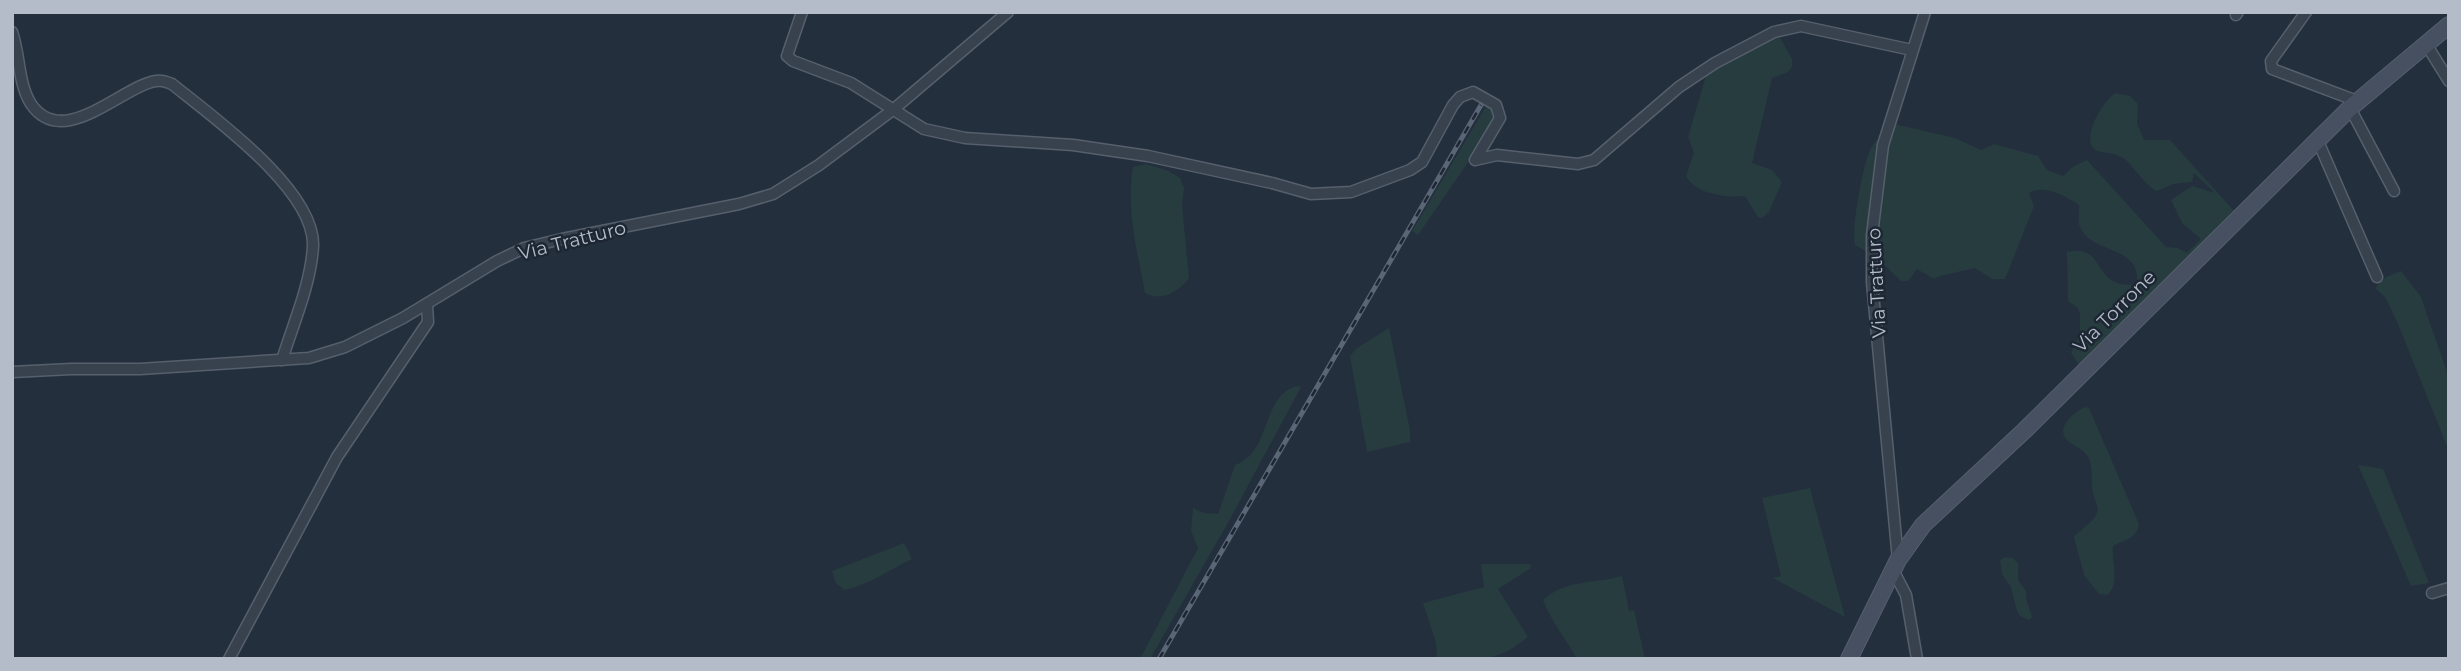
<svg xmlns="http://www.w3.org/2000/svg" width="2461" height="671" viewBox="0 0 2461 671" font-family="Montserrat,sans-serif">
<rect width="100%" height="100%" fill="#242f3e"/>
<g fill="#263c3f">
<path d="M1778,34l14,25v8l-4,5 -16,6 -20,85 20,7 10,12 -13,30 -7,6 -4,-1 -13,-21c-19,2 -50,-2 -59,-20l8,-23 -6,-16 20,-68z"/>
<path d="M2116,93l14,3 8,8 -1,19 7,17h26l65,72 -155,154 -9,-13 9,-18v-21l-2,-6 -10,-7 -1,-49c41,-10 23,39 70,32 3,-41 -44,-28 -57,-57 -3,-6 0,-15 -1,-22 -14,-9 -34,-21 -50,-12l5,13 -29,73h-13l-17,-11 -35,8 -6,3 -17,-10c-6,6 -5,14 -16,12l-25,-24 -21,-12c-4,-17 8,-82 16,-97 6,-10 15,-17 23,-24l61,14 26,12 13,-6 44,12 9,14 16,6 11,-10 13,-6 79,87 12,1 9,5 14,-14 -19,-16 -11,-23 21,-14 23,7 -21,-20 -2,9 -19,2 -16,7c-16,-8 -22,-26 -36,-34 -8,-5 -20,-3 -27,-8 -13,-12 10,-50 22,-56z"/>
<path d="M1488,103l11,14 -81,118 -6,-4z"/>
<path d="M1146,164l23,7 11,7 4,10 -2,18 7,72c-10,14 -28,24 -44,15 -8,-43 -19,-83 -12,-126z"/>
<path d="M2401,271l20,26 28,81v73l-51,-127 -13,-27 -10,-9 11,-11z"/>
<path d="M1389,328l21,102v12l-43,10 -17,-96 7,-8z"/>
<path d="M1296,386l5,1 -72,134 -79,138h-10l58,-111 -7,-17 2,-23 11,5 14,1 17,-49c36,-12 26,-68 61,-79z"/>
<path d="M2085,407l4,1 50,116c-2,15 -15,16 -26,22 -2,17 8,37 -6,49l-8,-1 -15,-19 -10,-38c8,-9 22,-16 24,-28 -1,-5 -4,-11 -5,-16 -2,-10 0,-24 -4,-34 -4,-10 -14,-12 -21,-18 -14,-13 6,-29 17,-34z"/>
<path d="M2358,465l25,4 46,114 -18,3z"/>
<path d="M1810,488l3,12 32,117 -72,-39 8,-2 -19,-78z"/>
<path d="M904,543l8,16c-23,11 -43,26 -68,31l-8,-7 -4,-12z"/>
<path d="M2006,557l7,1 5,6v16l8,11v7l6,19 -3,3 -9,-4 -3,-5 -6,-24 -9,-13 -2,-14z"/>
<path d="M1481,564h49l1,4 -33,21 30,48c-34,28 -50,22 -91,22l-1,-16 -13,-40 61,-16z"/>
<path d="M1622,576l7,35 5,-1 11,49h-68c-11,-20 -26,-38 -34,-59 23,-21 51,-16 79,-24z"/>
</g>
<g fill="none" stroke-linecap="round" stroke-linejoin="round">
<g stroke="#565f6c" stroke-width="13">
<g id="street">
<path d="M802,12l-15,44 6,5 58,22 73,46 41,9 108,7 75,11 124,27 39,11 40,-2 59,-22 12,-8 31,-57 7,-8 13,-5 23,13 4,13 -25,42 22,-5 81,9 16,-4 85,-73 36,-24 59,-31 27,-6 111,24"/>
<path d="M2306,12l-35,49 1,8 85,32"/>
<path d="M2236,15l2,-3"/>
<path d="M12,32c8,22 6,52 19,72 34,50 99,-27 131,-23 3,0 7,2 10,3 41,33 143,106 141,162 -2,38 -20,78 -31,114"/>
<path d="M2426,44l23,37"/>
<path d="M2350,108l44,83"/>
<path d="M2317,139l60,138"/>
<path d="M12,372l59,-3h69l169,-11 36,-11 58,-29 94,-57 27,-13 38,-9 177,-35 34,-10 46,-29 75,-56 114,-97"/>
<path d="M1898,560l-26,-278v-47l11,-90 42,-133"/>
<path d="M1893,570l13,25 11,64"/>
<path d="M2432,593l17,-5"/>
<path d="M229,659l108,-202 91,-135 -1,-16"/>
</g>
</g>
<g stroke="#565f6c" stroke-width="18">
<path id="secondary" d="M1849,659l49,-99 25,-35 102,-95 325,-322 99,-83"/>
</g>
<use href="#street" stroke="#38414e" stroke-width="10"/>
<use href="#secondary" stroke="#465061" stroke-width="16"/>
<g stroke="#5a6575" stroke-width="5">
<path id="rail" d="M1159,659l322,-554"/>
</g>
<use href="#rail" stroke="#1d2633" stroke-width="2.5" stroke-dasharray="8" stroke-linecap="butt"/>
</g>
<g text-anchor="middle" stroke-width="5" stroke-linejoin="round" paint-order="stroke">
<g font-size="19" fill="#b4bcc9" stroke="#1d2633">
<text transform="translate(572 240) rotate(-14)" y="7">Via Tratturo</text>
<text transform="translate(1876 283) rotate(-93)" y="7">Via Tratturo</text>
<text transform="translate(2114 311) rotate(-45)" y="7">Via Torrone</text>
</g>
</g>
<rect width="2461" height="671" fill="none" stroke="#b4bcc9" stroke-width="28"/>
</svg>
